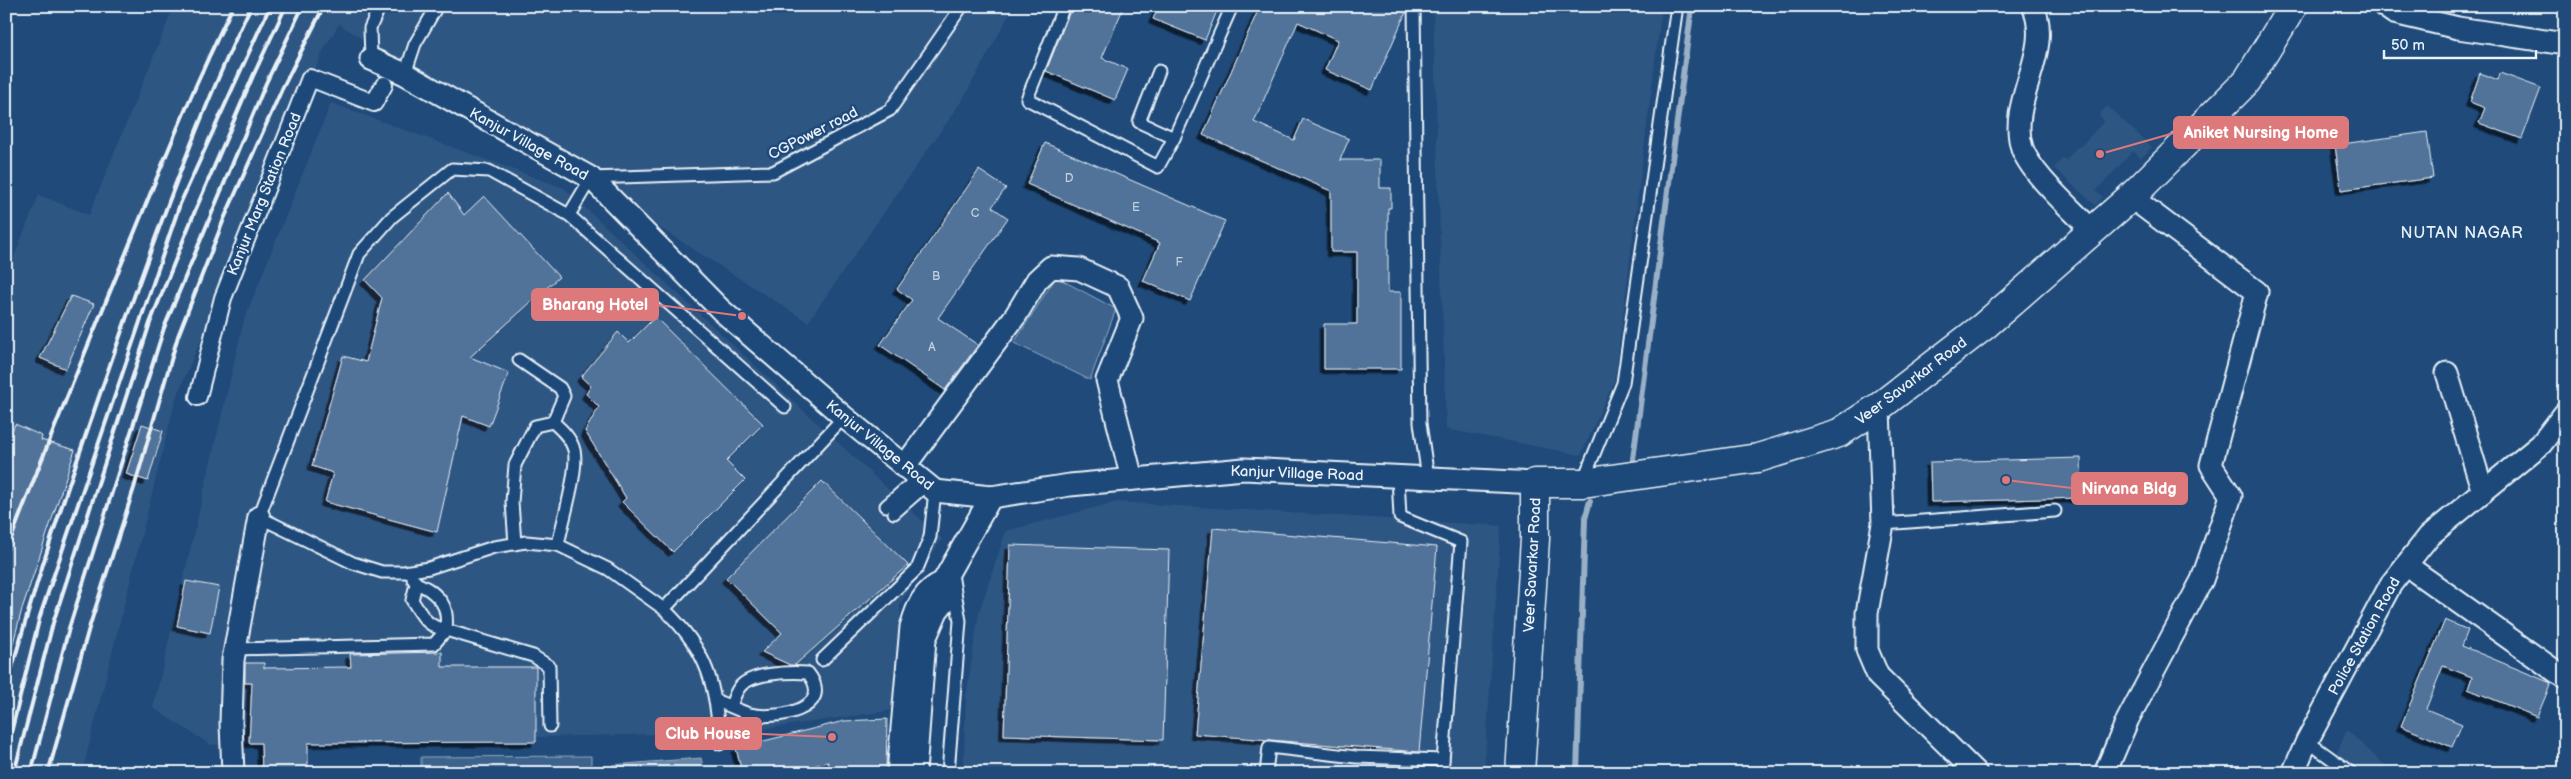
<svg xmlns="http://www.w3.org/2000/svg" width="2571" height="779" viewBox="0 0 2571 779" font-family="'Balsamiq Sans',sans-serif">
<defs>
<filter id="shadow"><feDropShadow dx="-4.5" dy="4.5" stdDeviation="0" flood-color="#0009"/></filter>
</defs>
<rect width="100%" height="100%" fill="#1f4a7a"/>
<filter id="ink" filterUnits="userSpaceOnUse"><feTurbulence type="fractalNoise" baseFrequency=".02" numOctaves="2"/><feDisplacementMap in="SourceGraphic" scale="10" xChannelSelector="R" yChannelSelector="G"/><feConvolveMatrix kernelMatrix="1 2 1 2 8 2 1 2 1" color-interpolation-filters="sRGB"/></filter>
<g filter="url(#ink)">
<g fill="#2e5683">
<path d="M174,6h840l-51,93 -155,223 -469,-298 -15,25 -148,349 -94,375h-76v-497l33,-81 50,20z"/>
<path d="M1433,6h229l-47,373 -34,76 -135,-26z"/>
<path d="M331,103l233,85 378,351 -42,65 1,105 -159,23 -531,13 -58,-37 91,-388z"/>
<path d="M2107,106l45,41 -11,11 -8,-7 -37,40 7,6 -8,8 -41,-37 9,-10 3,2 12,-14 2,1 24,-26 -5,-6z"/>
<path d="M1116,502l385,24 -17,247h-521l3,-75 13,-86 27,-81z"/>
<path d="M2347,730l46,43h-66z"/>
</g>
<g fill="#3c628c" stroke="#92aac2">
<path d="M1056,277l60,32 -26,71 -76,-37z"/>
<path d="M591,756v17h-170v-16z"/>
</g>
<path fill="#6685a7" stroke="#9ab0c7" d="M701,758l4,15h-91l-2,-8z"/>
<g fill="none" stroke-linecap="round" stroke-linejoin="round">
<g stroke="#9ab0c7" stroke-width="6">
<path d="M1632,467l60,-461"/>
<path d="M1577,773l8,-254 5,-18"/>
</g>
</g>
<g fill="#517399" stroke="#e8f1f8" filter="url(#shadow)">
<path d="M1072,6h52l-22,52 26,11 -13,31 -69,-29z"/>
<path d="M1159,6h60l-14,34 -52,-21z"/>
<path d="M1260,6h134l12,6 -34,78 -47,-20 13,-30 -40,-18 -44,100 40,18 9,-21 46,20 -9,21h40v28h11v20h-3v84h13v77h-77v-45h33v-72h-26v-61l-128,-56z"/>
<path d="M2480,73l18,7 2,-7 41,15 -19,51 -43,-16 6,-15 -15,-6z"/>
<path d="M2427,132l6,46 -92,12 -6,-45z"/>
<path d="M1045,143l180,78 -35,80 -47,-20 17,-38 -133,-59z"/>
<path d="M979,170l27,18 -14,19 16,11 -70,100 40,27 -33,45 -65,-45 32,-45 -15,-11z"/>
<path d="M448,193l16,22 20,-19 75,81 -89,80 39,16 -20,53 -26,-10 -26,116 -112,-30 8,-29 -21,-7 31,-110 23,6 16,-64 -17,-18z"/>
<path d="M71,296l23,8 -28,65 -26,-11z"/>
<path d="M655,317l108,107 -37,37 19,19 -72,72 -51,-50 4,-4 -41,-67 14,-24 -13,-13 5,-8 -10,-9 37,-45 11,11z"/>
<path d="M15,424l27,12 -1,4 34,10 -53,159 -10,38 -6,-1v-200z"/>
<path d="M142,424l21,7 -15,50 -22,-7z"/>
<path d="M2081,458l1,40 -151,4 -1,-40z"/>
<path d="M822,481l86,84 -113,100h-5l-28,-13 20,-19 -56,-55z"/>
<path d="M1213,528l224,19 -18,205 -224,-18z"/>
<path d="M1010,545l159,5 -6,190 -159,-5z"/>
<path d="M186,581l33,6 -9,46 -33,-7z"/>
<path d="M2445,620l23,10 -6,16 89,37 -14,34 -69,-28 4,-12 -29,-11 -17,43 36,15 -10,23 -51,-21z"/>
<path d="M442,652v15h94v75l-228,1v30h-46l-1,-30h-12l3,-60h-7v-20h19v5l87,-1 -1,-13z"/>
<path d="M887,719l-1,54h-55l-3,-11 -42,11h-44l-6,-25 108,-27z"/>
</g>
<g fill="none" stroke-linecap="round" stroke-linejoin="round">
<g stroke="#e8f1f8" stroke-width="15">
<g id="service">
<path d="M1064,6l-37,93 131,68 16,-29 58,-132"/>
<path d="M1411,6l3,2 6,415 8,55"/>
<path d="M371,59l-1,-31 10,-22"/>
<path d="M1159,71l-20,51 35,16"/>
<path d="M405,74l10,-30 22,-38"/>
<path d="M569,215l216,192"/>
<path d="M519,360l41,28 4,8 -11,26c8,7 18,16 21,28 5,19 -12,73 -16,95"/>
<path d="M844,417l-180,192 -56,-40 -50,-24 -32,-3 -32,5 -65,21 -25,4h-22l-29,-9 -94,-46 100,-263 33,-37 60,-48 37,2 80,44 22,-37 182,-6 117,-62 72,-104"/>
<path d="M1398,477l2,40 61,25 -19,231"/>
<path d="M1583,481l40,-98 54,-377"/>
<path d="M886,506l32,-28"/>
<path d="M894,513l33,-29"/>
<path d="M1883,524l172,-13"/>
<path d="M515,544l-3,-42 3,-37 20,-39 18,-4"/>
<path d="M413,579c4,6 9,6 15,10 17,12 20,22 18,41l87,26 16,10 1,60"/>
<path d="M664,609c45,43 51,75 56,135"/>
<path d="M235,649l199,-5 12,-14c-20,-4 -23,-13 -34,-30l4,-16"/>
<path d="M822,660l95,-91 13,-32 5,-46"/>
<path d="M717,701c11,4 22,10 33,13 24,6 87,-4 58,-41 -17,-1 -58,-1 -69,15 -4,5 -6,13 -8,18"/>
<path d="M2307,741l44,32"/>
<path d="M948,773l12,-152 -8,-47"/>
<path d="M1266,773l3,-26 87,10 87,3"/>
</g>
</g>
<g stroke="#e8f1f8" stroke-width="20">
<path id="pedestrian" d="M198,397l25,-99 87,-220 64,25 10,-18"/>
</g>
<g stroke="#e8f1f8" stroke-width="25">
<g id="minor">
<path d="M2033,6c21,46 -26,95 -11,142 8,25 51,62 69,82"/>
<path d="M2384,6l10,7 64,15 107,16"/>
<path d="M371,59l34,15 186,104 130,132 123,107 91,74 56,6 79,-12 174,-16 291,14"/>
<path d="M2447,373l36,119"/>
<path d="M1879,407l4,117 -16,89v37l11,26 98,97"/>
<path d="M904,467l112,-152 21,-35 14,-13 28,2 39,18 14,31 -25,62 25,99"/>
<path d="M2406,565l159,113"/>
<path d="M233,773l-2,-50 2,-63 26,-143"/>
<path d="M898,773l13,-146c6,-20 12,-37 32,-45"/>
<path d="M915,773l10,-134 12,-28 8,-10 -2,-19 48,-85"/>
<path d="M2105,773l23,-54 74,-139 29,-84 -20,-31 46,-173 -126,-95"/>
<path d="M2293,773l14,-32 84,-157 38,-48 112,-92 24,-31"/>
</g>
</g>
<g stroke="#e8f1f8" stroke-width="31">
<path id="tertiary" d="M1520,773l15,-234v-56h48l175,-25 81,-25 40,-26 105,-81 147,-129 116,-116 46,-75"/>
</g>
<use href="#service" stroke="#1f4a7a" stroke-width="11"/>
<use href="#pedestrian" stroke="#1f4a7a" stroke-width="16"/>
<use href="#minor" stroke="#1f4a7a" stroke-width="21"/>
<use href="#tertiary" stroke="#1f4a7a" stroke-width="28"/>
<g stroke="#e8f1f8" stroke-width="4">
<path d="M6,552c38,-101 79,-200 120,-299 34,-83 67,-166 107,-247"/>
<path d="M6,690c34,-126 77,-248 120,-371 38,-106 76,-211 125,-313"/>
<path d="M6,753l34,-137 140,-412 90,-198"/>
<path d="M14,773l39,-150 97,-300 45,-112 58,-135 33,-70"/>
<path d="M31,773l38,-145 95,-300 102,-245 37,-77"/>
<path d="M48,773l41,-145 45,-140 44,-152 46,-117 58,-130 42,-83"/>
</g>
</g>
</g>
<g text-anchor="middle" stroke-width="5" stroke-linejoin="round" paint-order="stroke">
<g font-size="12" fill="#c2d2e0">
<text x="1069" y="182">D</text>
<text x="1136" y="211">E</text>
<text x="975" y="217">C</text>
<text x="1179" y="266">F</text>
<text x="936" y="280">B</text>
<text x="932" y="351">A</text>
</g>
<g font-size="15" fill="#e8f1f8" stroke="#1f4a7a">
<text transform="translate(813 133) rotate(-27)" y="5">CGPower road</text>
<text transform="translate(529 144) rotate(29)" y="5">Kanjur Village Road</text>
<text transform="translate(264 194) rotate(-68)" y="5">Kanjur Marg Station Road</text>
<text transform="translate(1911 381) rotate(-37)" y="5">Veer Savarkar Road</text>
<text transform="translate(880 445) rotate(39)" y="5">Kanjur Village Road</text>
<text transform="translate(1297 473) rotate(2)" y="5">Kanjur Village Road</text>
<text transform="translate(1532 565) rotate(-87)" y="5">Veer Savarkar Road</text>
<text transform="translate(2364 636) rotate(-61)" y="5">Police Station Road</text>
</g>
<g font-size="16" letter-spacing="1" fill="#e8f1f8" stroke="#1f4a7a">
<text x="2462" y="238">NUTAN NAGAR</text>
</g>
</g>
<path fill="none" stroke="#dd787b" stroke-width="2" d="M2100 154L2174 133M742 316L658 305M2006 480L2072 488M832 737L761 734"/>
<g fill="#dd787b" stroke="#1f4a7a" stroke-width="2">
<circle cx="2100" cy="154" r="5"/>
<circle cx="742" cy="316" r="5"/>
<circle cx="2006" cy="480" r="5"/>
<circle cx="832" cy="737" r="5"/>
</g>
<g fill="#dd787b" stroke="#dd787b" stroke-width="2">
<rect x="2174" y="117" width="174" height="31" rx="5"/>
<rect x="532" y="289" width="126" height="31" rx="5"/>
<rect x="2072" y="473" width="115" height="31" rx="5"/>
<rect x="656" y="718" width="105" height="31" rx="5"/>
</g>
<g font-size="16" text-anchor="middle" font-weight="bold" fill="#fff">
<text x="2261" y="138">Aniket Nursing Home</text>
<text x="595" y="310">Bharang Hotel</text>
<text x="2129" y="494">Nirvana Bldg</text>
<text x="708" y="739">Club House</text>
</g>
<rect width="2571" height="779" fill="none" stroke="#1f4a7a" stroke-width="25"/>
<rect x="12" y="12" width="2546" height="754" fill="none" stroke="#e8f1f8" stroke-width="2" filter="url(#ink)"/>
<path d="M2384 50v8h152v-8" fill="none" stroke="#e8f1f8" stroke-width="2.5"/>
<text x="2391" y="50" font-size="15" fill="#e8f1f8" stroke="#1f4a7a" stroke-width="4" paint-order="stroke">50 m</text>
</svg>
